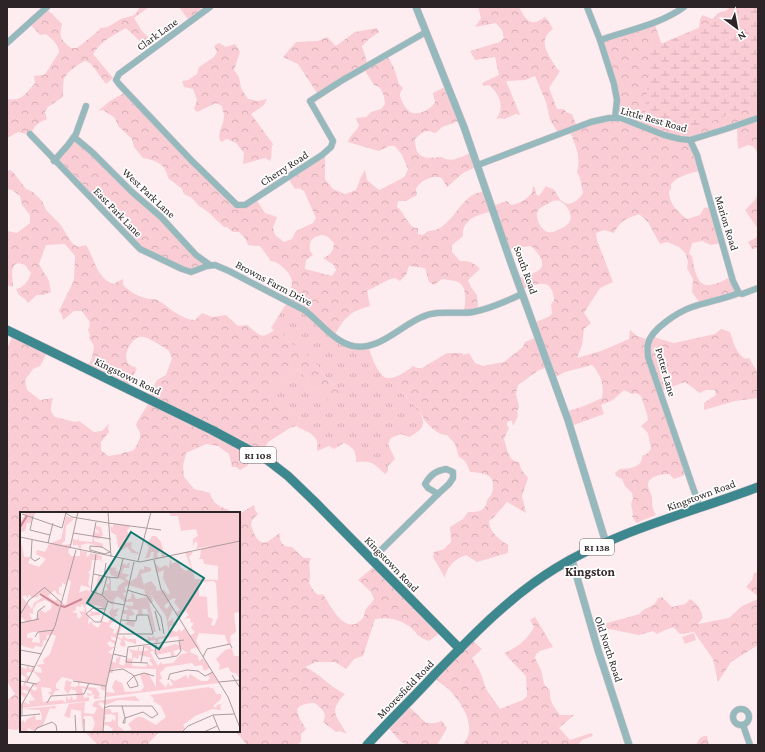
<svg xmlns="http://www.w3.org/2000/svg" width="765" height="752" viewBox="0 0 765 752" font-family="'Crimson Pro',serif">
<defs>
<pattern id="grass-tufts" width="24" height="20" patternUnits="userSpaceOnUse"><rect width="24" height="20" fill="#faccd4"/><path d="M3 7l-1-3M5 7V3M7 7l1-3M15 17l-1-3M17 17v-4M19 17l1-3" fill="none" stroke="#d6afb6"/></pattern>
<pattern id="forest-crowns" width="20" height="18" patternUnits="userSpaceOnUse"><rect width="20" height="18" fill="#faccd4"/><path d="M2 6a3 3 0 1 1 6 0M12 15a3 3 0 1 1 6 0" fill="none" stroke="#d6afb6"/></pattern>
<pattern id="wetland-marsh" width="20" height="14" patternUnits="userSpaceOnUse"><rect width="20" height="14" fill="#faccd4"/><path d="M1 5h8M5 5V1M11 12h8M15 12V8" fill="none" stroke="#d6afb6"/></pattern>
</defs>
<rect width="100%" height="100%" fill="#feedf0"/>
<path fill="url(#grass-tufts)" d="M288,301l56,43 24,2c4,11 7,22 15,30 9,8 43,35 40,48 -1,6 -8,9 -13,13l-10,-3 -9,4 -3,6 7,15 -7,7v5l-3,3c-11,-11 -14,-14 -29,-12 1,-10 -3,-15 -12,-19l-10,6 -5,-3 -12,5c0,-3 1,-7 0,-10 -3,-8 -14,-11 -21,-15l4,-8 -33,-25 31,-25 15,19 5,1 10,12 6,-15 -8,-8 -8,-11 -22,-21 -2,2 -12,-13 -11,-6z"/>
<g fill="url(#forest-crowns)" fill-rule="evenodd">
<path d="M139,7h10l-15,11 8,13 11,11 -7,5 -20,-19c-13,7 -25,13 -33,26l20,24 -7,6 -15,-20 -5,-3c-6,1 -20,12 -22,18 -1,1 -1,16 -1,18l-15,10 -3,5 2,7c-9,4 -13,6 -16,16l-13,-3 -11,6v-39c15,3 19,-6 28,-16l-1,-7 9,-1 3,-2 13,-21c0,-7 -7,-13 -13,-18l-6,1 -10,-11 17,-15 15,15c-3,13 -2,15 9,24h6l4,-3 17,-14 2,-3c9,0 14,-5 21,-9 8,-3 16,-2 18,-12z"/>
<path d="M179,7h20l5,5 -14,10z"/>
<path d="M478,7h41c7,13 11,21 26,10l3,3 5,9c-17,12 -4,26 4,40l3,2 -11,17 8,21h7l3,4 5,1 5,13 37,-9 3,-18 -16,-60 53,-18 8,23 36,-5 2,-21 3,-4 9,4 8,-7 6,-1 4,-4h28v146l-5,-7 -5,-1 -10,4 -1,-22 -44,12 8,31c-11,4 -22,5 -30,14v5l-2,2c0,13 8,20 18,28l13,-4 4,-7 7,-1 11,36 -11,2 -9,-4 -10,2 -3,11 3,2c5,32 12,36 40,20l8,17 -39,12 -9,-13 1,-13 -6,-11 1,-6 -2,-8 -7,-7 -12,-5 -7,2 -12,-22 -9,-8c-13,5 -18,6 -25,19l-10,-3 -8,3 1,7 16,42 -13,6 -16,25 7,10 -7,6 -2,16 -5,13 24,-7 28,-12 1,-9 7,6 12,4 4,-3 21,6 41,-9 6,-5 9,3c3,10 6,21 15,27l4,-1 9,15v25l-23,3 -31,9v-7l12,-8 -1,-5h-9l-6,3 -15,-11 -24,9 27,83 -14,5 -5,-5c-7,0 -21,2 -21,11 0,4 3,8 4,12 0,8 0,12 4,18l-20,8 -4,-7 1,-2 -2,-10 2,-5 -1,-6 -7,-7 -3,-7 -6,-3 -1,-3 5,-4c8,0 23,-1 22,-13l6,-3 3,-4 -3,-16 -7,-7 7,-6 -1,-6 -6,-18 -5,-3 -4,1 -8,-4 -11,10 -12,5 3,9 -33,12 -5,-14 18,-6 18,-8c2,-14 -1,-23 -10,-33l-27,7 -12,6 -5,-11 -9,3 -21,15 -2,9 3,13 -2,4 1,5 -5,10 -1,-5h-3l-2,2v3l2,2 -5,11c3,8 4,23 15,23l2,7 7,9 -6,18 4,17 -19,-11 -14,16 -4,3c0,11 11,19 19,24v8l-31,9 -11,-7c-10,3 -20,12 -21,23l-12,-21 1,-5 10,-3 7,-7 -1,-15 13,-8 5,-7c10,0 18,0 19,-12 4,-4 6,-8 6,-14 1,-13 -13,-13 -23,-14 -2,-6 -4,-12 -11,-15l-4,-13 -8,-9c-10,0 -17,-9 -23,-15l-1,-3 -17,-21 -22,-19c9,4 22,-5 29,-11l4,2h5l25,-15h15l1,2 6,-2 6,10 8,3 21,-4 19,-15 2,-5 12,-5 -3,-14 16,-7 2,-3 -1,-9 3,-3c-1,-24 -16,-18 -32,-12l-4,-11c6,-2 16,-4 21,-8 9,-6 -3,-20 -8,-24l-24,3 -14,-38c-15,4 -31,7 -30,25l-11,9v7l8,9c10,0 13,1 20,8l-12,11 3,7 6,8 1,14 -14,3c1,-9 4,-25 -6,-30 -5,-2 -11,-2 -16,-3l-8,6 -5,-3 -4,-14 -16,-2 -3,9 -6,6 -5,-3 -7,2 -21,11 3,15c-21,6 -25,11 -36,30l-49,-38c2,-4 6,-9 7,-14 2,-9 -14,-24 -22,-23l-1,-3 -9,-12 -12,-1 -3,-7 -6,-6h-6l-6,-5h-3l-16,-15 -10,-7 -6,-7 -8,-4 -2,-5 -14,-11c-2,-14 -13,-18 -25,-20l-9,-11 -2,-8 -13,-12 -4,-9 -12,-8 -5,1 12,-10 16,-9 111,113 19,-6 9,14 12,4 -4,11 2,7 9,7 8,-3 4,-8 17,-8 3,-5 -12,-27 -5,-3 -4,1 -7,-11 37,-24v25l8,10 12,5 11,-4 5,-13 4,-7 2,10 12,10c3,-1 24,-12 26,-14 1,-2 2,-5 3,-7l-6,-14 -7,-9h-6l-10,5 -31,-9c1,-7 9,-10 11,-17l-3,-7 10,-1 5,-5 10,-3 4,-5c-1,-8 -2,-17 -11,-19l-10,-16 -45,27 -21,-32 -15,-7 13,-15 22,-1 9,-4 9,9 19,-14 22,-4 2,4 -10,7 -7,7 6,19 19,-10 7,13 5,16 4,4c-1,2 -3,4 -3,6 0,6 7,18 13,19 8,2 19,-5 22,-11l-2,-9 14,-7 15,34 -20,7 -5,5 -3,1c-9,-5 -12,0 -19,6 0,20 10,20 27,18 9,7 21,-1 30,-5l6,14 -15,7 -16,14c-2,-3 -4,-9 -8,-10 -7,-2 -21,5 -23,12 0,2 1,4 1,6l-11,6h-8l-1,6c8,6 9,16 18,21h3v6l5,1 5,-4c21,0 28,-25 43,-35 4,-3 10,-4 15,-5l7,15 14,-5 4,4c9,-1 15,-6 21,-12l1,-7 2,2 1,6 3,2 7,-10c3,2 6,2 8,4 3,3 4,8 8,11 7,7 17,-1 21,-8l-3,-15 -3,-6c4,-16 -1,-25 -7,-40l-10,4 -10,-16 -4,-18 -11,-26 -10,4 -19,1 14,34 -4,-1 -12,5 -3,-1 -5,1c9,-11 4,-25 -7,-34l-5,1 -2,-2 2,-2 15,-7 -4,-18 -20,3 -5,-9 30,-9 4,-4 -2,-8 -6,-7 -21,4 6,-9zM553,201c2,0 4,-1 6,0 7,1 14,14 11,20 -2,4 -6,6 -10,8 -4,2 -8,4 -12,3 -7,-1 -15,-17 -9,-23 4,-3 10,-6 14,-8zM321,235l6,1 7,7c-1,8 -2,11 -11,15l11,7 2,5 -4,6 -27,-7 1,-9 7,-5 -3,-4c-1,-10 1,-13 11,-16z"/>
<path d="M219,43l7,4 9,-3 5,8 -6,18 5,7 2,11 7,11 10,2 9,-2 -3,6 -13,9 22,30c-3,6 0,11 -3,17l-5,-3 -22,6 1,-11 -8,-10 -9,-4 -6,3c-5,-9 3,-17 3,-26 0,-3 -2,-7 -2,-10l-6,-3 -19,9 -3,-3 3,-9 -4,-11 -9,-2 -2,-6 6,-1 9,-6 2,-7 15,-10 3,-5 -3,-6z"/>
<path d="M74,137l136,128 -19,7 -51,-23 -86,-88z"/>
<path d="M10,170l3,2 13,17 7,3 9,9 4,9 14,14 12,19 6,4 8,-2c9,14 10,32 27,39l10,-5v6c6,6 14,11 22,13 4,2 8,0 12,2 13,7 22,19 38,20l7,-7 10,4 14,-2 12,11 9,-1c13,10 14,16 28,4l7,5 12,13 3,-2 21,21 8,11 16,17 -14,7 -10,-13 -5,-1 -15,-19 -30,25 32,25 -4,8 -6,2 -22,14 -7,13 -6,-1 -8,12 -7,4 -4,-3h-4l-3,-13 -11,-8 -12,-2 -20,9 -3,13 1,11 10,12 16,4c4,15 12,12 23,20h-212v213l-4,4 -10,-1v-29l8,-6 -8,-13v-333l6,-12 35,15 -8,15 -7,3 -8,11 2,10 13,10 13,-2c-2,7 -4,14 2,19l20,5 4,-1 15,11 8,-1 8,-8 -2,5 1,4 -8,10v8l7,6 13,-2 4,-2h3l6,-2c6,-11 9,-15 2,-25l1,-3 13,-21 -2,-3 9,-18 9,-5 6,-17 -3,-7c-7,-5 -16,-11 -25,-14 -10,-3 -21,15 -17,24 1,4 7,6 10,7l-10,21 -41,-20 6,-11 2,-12 -5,-8 1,-3 -2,-5 2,-4 -1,-5 -7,-10h-8l-11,9 -1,-5 -3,-4 15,-31 1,-24 -10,-12 -19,1 -7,19 10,17 2,11 -8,3h-6l-9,8 -3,-4 -6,-4 -3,-6c8,-1 13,-9 15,-16l-6,-8 -6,-2 -5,2 -2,6 1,16 -6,-2v-54l10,2 13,-10v-8l-8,-10 -2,-9 -8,-6 -5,-1v-18z"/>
<path d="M758,194v35l-13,-19 9,-9z"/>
<path d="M758,234v14l-6,1 -4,-7 8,-4z"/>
<path d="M254,505l1,5 3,4 -6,6 -1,5c2,7 7,21 16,17 4,-2 9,-7 13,-9 -1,9 2,14 12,14l12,11h7c-4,8 1,16 -2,25l4,7 5,5 5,-1c7,11 22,42 38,26 4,-3 3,-8 5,-11 2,-3 6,-6 8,-10l-3,-7 -13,-12 18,-15 66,66 -13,10c-14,-5 -11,-8 -20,-15 -10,-7 -22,-9 -34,-7l-12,37 -9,3 -8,10 -11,-7h-19l-11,5c14,6 25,20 40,27 -17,18 -9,21 2,40l-7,-3 -4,1 -13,-10c5,-10 -1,-12 -8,-19 -25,1 -19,10 -9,26l-5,5v8l-5,3h-49l-10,-12 -6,-2h8v-217z"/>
<path d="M758,572v24l-12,-9 6,-7 2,-7z"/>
<path d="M662,597l10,10 13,-3 5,-5c6,3 14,13 12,20 -1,2 -3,3 -4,5l31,-6 13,-12 16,-7v46l-27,17 -13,20 -5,-23 -19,-27 -14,2 -7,-7 -8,3 -8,4 -4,-3 -14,4 -30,-6 -12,6 -5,-8 48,-13c4,-8 14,-5 18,-16z"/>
<path d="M535,617l18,30 -13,4 -4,3 -1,4 6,12 3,14 6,7c-1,10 4,16 10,24h14l-15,13 11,12 21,-7 2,3 -11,4 -4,5h-116c16,-15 2,-38 -9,-51 -2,-2 -4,-5 -7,-7 -4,-3 -8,-5 -12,-10l38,-37 10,9 -10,9 8,13 6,18 14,20 23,-9 4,-4 -1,-20 -22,-23c13,-5 24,-14 30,-26l-4,-7z"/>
<path d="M407,705l19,18h9l7,-2 5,7 -10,17h-31l-6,-4 -13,-15z"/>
<path d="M84,731h76l-13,14h-49z"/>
<path d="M704,736h3l2,9h-13l4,-7z"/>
</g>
<path fill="url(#wetland-marsh)" d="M748,7h10v96l-68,27 -46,-9 7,-73z"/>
<path fill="#faccd4" d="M694,633l2,7 -11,4 -3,-7z"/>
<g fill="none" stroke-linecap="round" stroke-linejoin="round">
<g stroke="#d8c9cc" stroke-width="7">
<g id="minor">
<path d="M210,7l-91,67 -3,6 3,4 72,76 46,45h8l77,-50 9,-8 2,-6 -23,-40 31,-20 85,-49"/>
<path d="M587,7l13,33 14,44 3,16 -2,18"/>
<path d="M600,40c28,-10 59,-15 84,-33"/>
<path d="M7,43l40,-36"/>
<path d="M30,134l110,115 42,20 9,3 16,-6 8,-1 14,6 75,39c16,11 28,31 49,36 26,5 47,-20 69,-29 16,-8 34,-2 51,-5 17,-3 34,-11 49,-18"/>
<path d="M74,137l18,15 40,40 29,25 35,38 14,10"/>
<path d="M690,140l7,15 36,126 6,12 3,1 16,-6"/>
<path d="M54,161l14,-16 8,-11 10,-28"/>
<path d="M478,165l113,-43 18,-4h12l43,17 16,4 10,1 36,-11 32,-11"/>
<path d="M446,469l7,3v6l-4,6 -11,10 -10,-6 -3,-4c6,-10 11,-13 21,-15z"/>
<path d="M700,508l-52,-151c0,-4 -1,-9 0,-13 3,-15 30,-32 44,-37 15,-5 32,-8 47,-14"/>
<path d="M371,560l67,-66"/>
<circle cx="741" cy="717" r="8"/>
<path d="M743,725l7,20"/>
</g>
</g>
<g stroke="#d8c9cc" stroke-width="8">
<g id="tertiary">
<path d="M416,7l48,120 47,136 57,157 38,123"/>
<path d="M572,560l26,90 31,95"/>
</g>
</g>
<g stroke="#d8c9cc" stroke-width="10">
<g id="primary">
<path d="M7,330l205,100 54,29 22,17 26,25 146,148"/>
<path d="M367,745c22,-24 45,-46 67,-70 38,-39 76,-79 122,-107 60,-37 137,-56 202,-81"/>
</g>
</g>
<use href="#minor" stroke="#95b9bd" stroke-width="6"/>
<use href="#tertiary" stroke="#95b9bd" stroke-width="7"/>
<use href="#primary" stroke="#3d888f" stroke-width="9"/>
</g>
<g text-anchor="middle" stroke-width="3.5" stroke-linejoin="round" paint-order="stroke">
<g fill="#fff" stroke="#6b6667" stroke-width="1">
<rect x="240" y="447" width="36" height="16" rx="3"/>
<rect x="580" y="539" width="34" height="16" rx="3"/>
</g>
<g font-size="10" font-weight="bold" fill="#2c2426">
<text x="258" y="459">RI 108</text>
<text x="597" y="551">RI 138</text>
</g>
<g font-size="11" fill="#2c2426" stroke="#fff">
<text transform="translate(157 34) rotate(-36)" y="4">Clark Lane</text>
<text transform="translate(654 119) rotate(16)" y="4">Little Rest Road</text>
<text transform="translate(284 168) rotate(-33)" y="4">Cherry Road</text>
<text transform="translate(149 193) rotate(43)" y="4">West Park Lane</text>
<text transform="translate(118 212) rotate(46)" y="4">East Park Lane</text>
<text transform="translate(727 223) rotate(73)" y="4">Marion Road</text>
<text transform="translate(526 270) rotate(70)" y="4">South Road</text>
<text transform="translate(274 283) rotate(28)" y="4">Browns Farm Drive</text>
<text transform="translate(666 372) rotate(74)" y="4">Potter Lane</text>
<text transform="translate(128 376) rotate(26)" y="4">Kingstown Road</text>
<text transform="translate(701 495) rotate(-20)" y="4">Kingstown Road</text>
<text transform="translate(392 564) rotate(46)" y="4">Kingstown Road</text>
<text transform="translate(609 649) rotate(72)" y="4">Old North Road</text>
<text transform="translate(405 689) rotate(-46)" y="4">Mooresfield Road</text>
</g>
<g font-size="13" font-weight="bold" fill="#342629" stroke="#fff">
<text x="590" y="576">Kingston</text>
</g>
</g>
<g transform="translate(20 512)">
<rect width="220" height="220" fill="#feedf0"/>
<path d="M131,69l5,6 1,9h-4l-3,-5 3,11 -3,1 -5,-9 -1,-10z" fill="#faccd4"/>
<path d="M6,0h10l-6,11h-3l-2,8 -5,1v-9zM149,0h71v100l-6,1 2,19 -6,4 1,8 -3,1 -3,-10 -26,-2 -3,8 5,9 -5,-3 -5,2 -1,3 8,4 1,5 4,-3 7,10 -6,3 -2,-6 -7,1 -3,-3 -26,4 -6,6 2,6 -3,1 7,8 2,-6 2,4 3,-1 -4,-7 6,3 11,-6 2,4 2,-5 11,7h6l3,-3 -2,-3 4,-3 7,11 -114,14v-5l10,1 -3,-6 3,-7 7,3 3,9 16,-1 3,-4 -4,-13 8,-1 8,14v-18l-37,-1 -6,1v4h-4l-4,18 -4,-2v-4l-21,-3 -1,4 17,2 4,6 -2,3 5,1 -9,1v-5l-5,2 -3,-3 6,1v-3l-10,-3 2,10 5,-1v4l-69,7 3,-7 7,4 -1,-4 6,-1 -5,-7 1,-4 5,2 1,-4 -5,-1 9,-6 -7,-8h-7l-1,3 4,2 -5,8 6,3 -2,4 -5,-3 -2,3 5,2 -2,4 -5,-4v-9l3,1 3,-9 -6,-3v-7l6,2 2,-4 2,5 3,-4 2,6 7,1 -1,-5 -5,-3 8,-1 -1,-4 7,-6 6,-18 -4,-2 -1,2 -4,-1 -1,3 3,3 -5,-1 -2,7 -7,-1 -2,3 -13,-4v-22l6,-2 -6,-5v-71h2l2,12h7l-3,6 11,4 7,-8 -10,-5 1,-4 8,2 4,-8 12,-5 5,-23 8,3 -8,7 -1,15 -3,2v2l9,-1 -3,8 3,4h9v-5l-2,-6h-5l-1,-6 6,1 1,-5v6l13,1 2,-10 6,1 -5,-5 1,-2 5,1 2,8 -4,4 -5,-1v3l9,3v4l-15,-5 -7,2v6l6,1 -1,5 3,-1 1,-3 12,3 -1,6 -3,-6 1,4h-7l-1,9 -3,4 2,1 -2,10 3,4 -10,-3 -2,8 7,-3 8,2 5,-17 3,1 1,6 -6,6v5l5,2 1,-4 5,-1 -3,-7 3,2 2,-4 -3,-4 4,1v13h6l1,-5 7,-5 -14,-6 -3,-8 9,1 -2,2 5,3 2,-10 4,2 4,-3 -1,6h-5l-2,5 8,2 -5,3 5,4 7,-5 3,-8 4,1v-4l7,2v3l-10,3 4,16 -17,-5 -4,3 3,4 -4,1 4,7 4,-2 1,-7 4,8 12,-2 8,35h-3l-6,-23h-5l1,6h-5v-5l-7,-1 4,6 -6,1v4l6,1 -1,6 -9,-3 3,-3h-2l1,-7h-5l1,-4h6l-5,-5 9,1v-4h-8l-8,-6 -3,4 -1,10 6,-2 -3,6 2,2h-4l3,6h-5l-3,5 5,2 -1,4 2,1 5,-8h2l-5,11 5,2 1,-4 4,4h9v5l-12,-4 2,5 -2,2 -4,-2 1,-5 -10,-4v3l5,2v4l-6,-4 -3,2 3,4h5l-7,5 5,3 -2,6 5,2v-4l5,-4 -2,9 5,2 2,-8 6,1v-6l-4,-4 9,2 2,-5v5h4l6,-1 -5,-4h7v3l4,1 6,-3v-3l2,4 12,-4 5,1 -2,-9 -19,3 -3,6 -1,-5 -9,1 -5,-2v-4l4,4h3l-1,-3 5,2 1,-3 2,3 14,-3 -3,-19 -15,-21 -1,-4 3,5h4l-1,-5 8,-1 4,5 2,-2 -7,-15 1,-8 -7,3 -2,-10 5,5 6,-3 3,3 1,-9 2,5 6,-3 3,7 5,3 5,-3 -6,-16h8l-4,5 6,22 23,1v-14l-14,-2 -1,-5h-6l3,-1 1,-9 11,-4 -16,4 2,-5 -3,-3 -2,6v-8l5,-3 -2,-7 -15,2 -3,-15h-7zM48,67l3,3 -5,23 -9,-6 -2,2 -5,-3 -2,-2 7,-6 2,4 6,2 -4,-3v-6l3,-1v-4l4,3zM179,70l15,-1 2,3 2,33 -4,9 -3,-1 2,-6 -5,-2 -1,-20 -8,-1zM9,82l3,4 6,-1 1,-3 4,3 -9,6 -2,6 -10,-12 3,-2 3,3zM153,86l3,1 -2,3 6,8 -5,3 3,3 8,-5 3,4 -5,4 6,-1 1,5 3,-1 -3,6 4,4 -5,4 -5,-8 -4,4 -2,-3 -2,3 -8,-2 1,-4 7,-1 -2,-4 -3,1 2,-4 -7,4 6,-13 -3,-5 -3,5 -3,-3zM25,88l6,3 1,5 -7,5 -5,-4 -3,10 -5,1 -3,-7 4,1v-5l4,-6zM88,89l5,5 -4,7 2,3 -3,7 -6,-2 -4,7 -6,-4 1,-3 -5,3 1,-8 12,-1 -2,-3h-7l-2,-3 1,5 -3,1 -3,-9 2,-2 7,2 2,-2 9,5zM61,92l4,4 -1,4 -5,-1 3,5 -4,3 -1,-6 -5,-1 4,-2v-4l5,1zM12,120h7l1,11 -8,-1 1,-4h-6v-4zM161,137l7,4 -7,1 -8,9 -11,1 -1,-2 -3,4 -8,-14 5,-2 1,5 15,-3v5l4,-1 -2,-5zM119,143l13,3 -3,2 4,5 -2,1 -4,-3 -1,4 -14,-1 1,-9 5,2zM42,165l16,4v5l-4,1 -4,-1 2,-4 -6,-2 -2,9 4,5 3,-5 5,2 1,8 -4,1 -1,-4 -3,4 -3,-4v7l-4,-3 -19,2 -2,-15 9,1 2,3 -4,2 4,3 3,-5 5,-1 -4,-2v-4zM90,12l2,4 2,-4 16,2 -3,5 2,5 -2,1 -1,6 6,-1 -1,6 9,6 -8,-1 -5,-6 -5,3 -4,-3 -2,-12 -5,-3zM132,24h4l5,6 4,15 -3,1 -1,-8 -4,4 1,5 -5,-1 1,-6h-3l-1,5 -5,2 4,-12 -2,-3zM212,136l2,8h6v24l-3,-6 -6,-2 -3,-5 -9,3 1,-5 -4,-6 9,-9zM189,175l7,7h5v5l-8,7 3,2 1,-3 7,-2 -4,2 1,5 -9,-1 -17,7 -12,9 2,3 -4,4h-70l2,-3 -6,-4 -4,1v6h-11l3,-9 -3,-7h-8l-2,16 -1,-21 -10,-2 -1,9 -6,-2 5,-12 16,-2 -1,11 10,1 3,-6 -5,-2 3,-5 40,-5 5,5 -22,-1 -12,5 -5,-3 -3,2 6,5h6l2,4 6,-1v14l7,5 7,-1 -4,-6 9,-7h5l14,8 10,-8 -5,-11 -8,-5 1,-2 -4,-4zM91,202l5,2 -1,5 -3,-2 -1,3h-7l2,-5 -2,-2zM36,194l-1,3 -5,-1 -7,17 -9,6 -6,-3 -1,4h-7v-9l3,-3 3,3v-3l9,-5 1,5h5l1,-3 -2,-7 -20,-1z" fill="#faccd4" fill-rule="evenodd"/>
<path d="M5,64l6,3 3,13h-10l-3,-10zM71,82l11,2 4,3 -5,7 -19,-3 1,-6zM193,176l6,11 -10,10 -21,9 -9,7 3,-11 7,-12 16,-13z" fill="#faccd4"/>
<path fill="none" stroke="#ce8896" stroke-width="2" d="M0,15l7,-11M20,82l19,12M41,94l4,1 17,-8"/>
<path fill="none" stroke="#aa9d9f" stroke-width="1" d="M44,0l8,5 36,6M88,0l3,45M2,2l40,14 4,-15M13,4l-3,14 20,5M88,11l53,7M53,21l38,6M0,25l120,25 100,-21M73,25l3,-15M12,28l-1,18 4,3 5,-3M28,31l5,-20M70,34l12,1 8,5 -5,2 -15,-4zM50,36l8,-36M76,42l-5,37 11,4 7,7 15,3M134,48l7,29 67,108 12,31M118,49l13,-49M74,62l13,3 -5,18M84,65l2,-14M87,65l11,1 5,-19M24,75l17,15M107,78l20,6 14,21 3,17M85,97l-12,-1 -7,6 9,8h6l7,-21M135,99l5,20M0,103l9,-15 15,-12M17,107l1,-8 7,-5M0,111l19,-4M98,122h35l-5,-19h-11l-1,6 -15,-1M15,125l3,-5 16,-2M136,133l-1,8 4,6 18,-3 4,-5 -2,-10M0,138l22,4M93,142l14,3M183,145l4,-8 23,-5 2,4M121,150l3,-16M128,151l-22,-1 2,-15 56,-7M0,152l15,3M89,159l14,-2 10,6 1,1 3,6 1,4 -8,2 -3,-5 7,-7 10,-3 10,3M212,163l8,13M148,168l2,-6 17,-4 11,1 7,5 8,-4M0,169l17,3M53,169l33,5M7,170l28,-56 21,-76M199,170l21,-2M27,191l4,-7 33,-2 5,-11M84,196l6,-2h42l6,8 -6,4 -9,-6 -18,6 -3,-12M55,203l1,17M193,203l7,17M0,204l20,-2M2,204v-12l12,-21M105,206v5h-2v-1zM14,220l3,-4 15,-6 4,3 1,7M64,220v-13M83,220l3,-46 28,-124M162,220l6,-6 25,-11 21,-1M184,220l13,-6"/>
<path fill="#0f766e" fill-opacity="0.15" stroke="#0f766e" stroke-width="2" d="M111,20l73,46 -45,71 -72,-46z"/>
<rect width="220" height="220" fill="none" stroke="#2c2426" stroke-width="2"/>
</g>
<rect width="765" height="752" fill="none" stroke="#2c2426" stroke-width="16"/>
<g transform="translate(737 28) rotate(148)" stroke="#ffffff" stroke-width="3" paint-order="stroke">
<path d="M0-3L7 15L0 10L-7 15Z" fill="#2c2426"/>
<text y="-6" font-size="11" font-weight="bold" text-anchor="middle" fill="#2c2426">N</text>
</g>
</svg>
